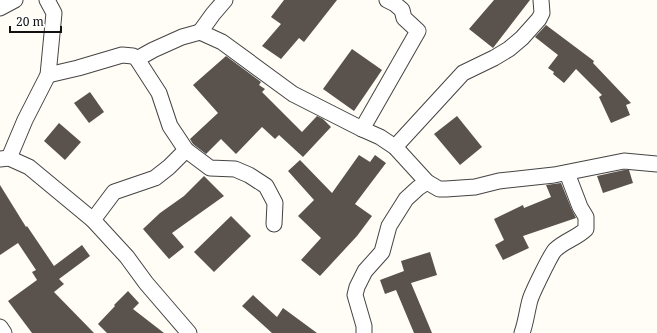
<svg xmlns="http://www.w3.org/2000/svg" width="657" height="333" viewBox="0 0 657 333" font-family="'Noto Serif',serif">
<rect width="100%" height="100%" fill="#fffdf5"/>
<g fill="#5a524d">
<path d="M284,0h53l-33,42 -5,-4 -18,21 -19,-13 19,-22 -10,-7z"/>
<path d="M494,0h36l-37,48 -24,-19z"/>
<path d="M546,25l48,36 -1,2 38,40 -5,2 4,10 -19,8 -12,-26 3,-2 -26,-26 -12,14 -11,-9 1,-2 -6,-4 10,-13 -23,-18z"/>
<path d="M352,49l30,21 -28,41 -31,-22z"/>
<path d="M226,56l35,26 -2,3 6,4 -3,3 40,40 15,-16 6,3 8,8 -28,30 -24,-22 -4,4 -13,-12 -26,27 -15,-15 -15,15 -13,-10 -3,-5 28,-26 -25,-28z"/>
<path d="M90,92l14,20 -15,11 -15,-20z"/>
<path d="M457,116l25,31 -22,18 -26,-31z"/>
<path d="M59,123l22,19 -16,18 -21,-19z"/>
<path d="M359,155l11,7 5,-7 11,8 -31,41 17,12 -15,20 -37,40 -19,-16 20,-22 -23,-22 16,-16 -26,-29 12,-11 32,33z"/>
<path d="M624,170h5l4,13 -30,10 -6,-17z"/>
<path d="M204,176l20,20 -52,37 12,14 -15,12 -26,-30 17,-16 24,-17z"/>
<path d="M561,183l11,27 4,8 -53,18 6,12 -26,12 -8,-15 9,-5 -10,-21 29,-14 1,3 27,-11 -5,-12z"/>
<path d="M0,185l26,42 1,-1 27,40 28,-21 8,11 -31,23 5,5 -10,8 40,41h-62l-24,-32 29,-21 -5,-8 4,-2 -18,-27 -18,12z"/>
<path d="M231,216l20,20 -37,36 -20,-20z"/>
<path d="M430,252l7,23 -26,8 21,50h-18l-18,-43 -11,4 -5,-14 24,-9 -3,-10z"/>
<path d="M128,291l11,12 -6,6 31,24h-57l-9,-9 17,-18 -1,-1z"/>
<path d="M253,295l24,22 6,-9 34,25h-45l-30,-27z"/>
</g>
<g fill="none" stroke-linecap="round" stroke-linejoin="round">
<g stroke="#444" stroke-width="17">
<g id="street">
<path d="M0,8l15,-8"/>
<path d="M200,32l13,-18 12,-14"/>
<path d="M137,59l16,-9 29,-13 18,-5 22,10 71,52 69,35 18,8 15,10 32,35 12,7h7l29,-2 24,-6 55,-6 70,-14 33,3"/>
<path d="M48,75l30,-7 44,-13 11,1 4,3 22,34 11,33 16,24 24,18 25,1 14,6 17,11 9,17 -1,21"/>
<path d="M362,129l56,-98 -14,-13 -2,-8 -7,-6 -8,-4"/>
<path d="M395,147l68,-74 31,-15 15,-9 13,-11 17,-19 3,-6 -1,-13"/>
<path d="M9,158l16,-38 23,-45 6,-62 -7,-13"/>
<path d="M0,159l9,-1 20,9 64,53 34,37 19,26 43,50"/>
<path d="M93,220l21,-28 41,-14 14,-11 17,-17"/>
<path d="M0,327l4,6"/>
<path d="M364,333v-7l-9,-31 2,-8 8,-16 17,-19 7,-26 17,-27 12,-11 9,-6"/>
<path d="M522,333c4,-11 5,-22 8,-33 2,-7 21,-46 25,-50 9,-9 22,-12 31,-21v-12l-6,-10 -13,-34"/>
</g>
</g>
<use href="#street" stroke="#fff" stroke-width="15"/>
</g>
<path d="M10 26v6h51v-6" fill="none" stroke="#111111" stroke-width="2"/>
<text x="16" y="26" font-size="12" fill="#111111" stroke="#ffffff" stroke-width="3" paint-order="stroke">20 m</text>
</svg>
